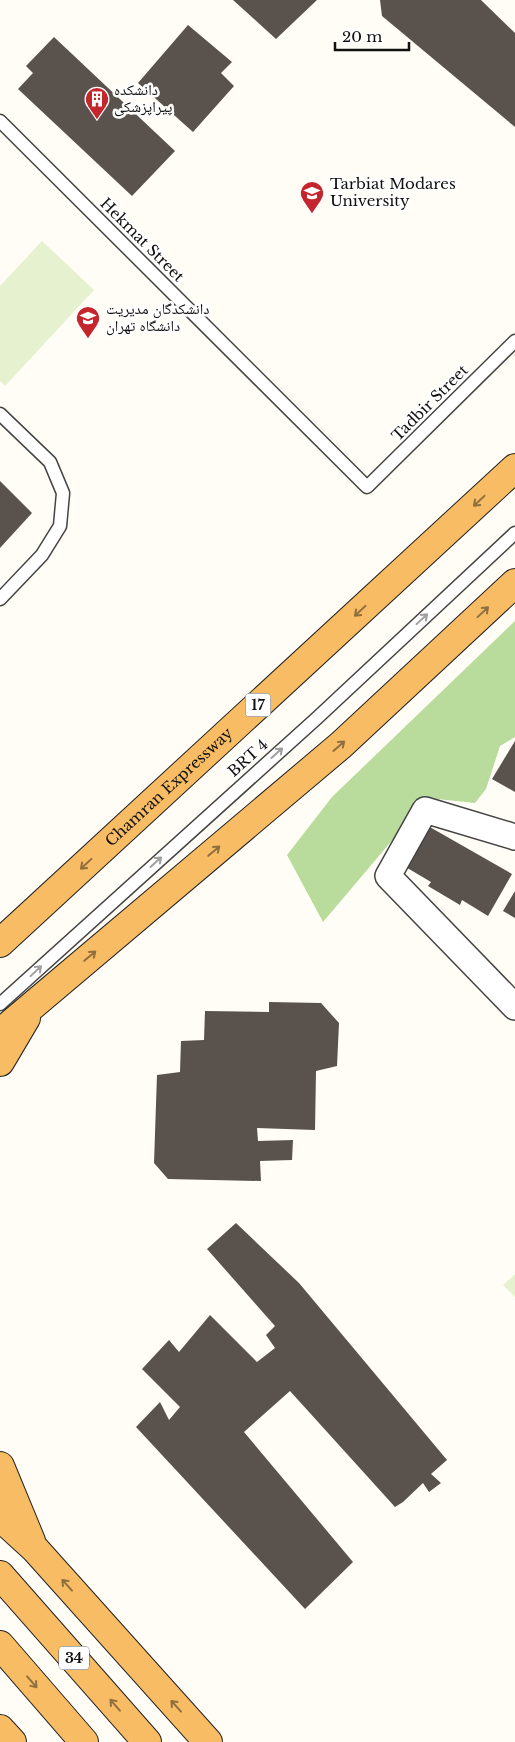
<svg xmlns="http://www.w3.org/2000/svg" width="515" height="1742" viewBox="0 0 515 1742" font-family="'Libre Baskerville','Noto Naskh Arabic',serif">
<rect width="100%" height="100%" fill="#fffdf5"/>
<path fill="#b9dc9c" d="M515,621v116l-15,9 -14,43 -11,14 -47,-5 -105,124 -36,-67 45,-58z"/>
<g fill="#e6f2cf">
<path d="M42,241l52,49 -89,96 -5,-5v-95z"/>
<path d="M515,1274v23l-12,-12z"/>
</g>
<g fill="#5a524d">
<path d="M233,0h84l-41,39z"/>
<path d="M380,0h101l34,33v94l-133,-111z"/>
<path d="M188,25l44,37 -11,11 13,13 -41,46 -55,-49z"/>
<path d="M54,37l121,114 -43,45 -114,-107 15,-16 -7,-7z"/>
<path d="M0,481l32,32 -32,35z"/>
<path d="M515,741v51l-23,-13z"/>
<path d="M428,826l84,48 -24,42 -26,-16 -2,5 -32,-19 3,-4 -27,-16z"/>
<path d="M515,891v27l-12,-7z"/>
<path d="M269,1002l52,1 18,20 -2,43 -21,5 -1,59 -58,-2 1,13 35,-1 -1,20 -32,1 1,20 -93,-2 -14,-16 3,-88 23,-3 1,-31 23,-1 1,-29 64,1z"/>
<path d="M236,1223l63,60 148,177 -16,14 10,9 -12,9 -6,-9 -20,19 -8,5 -105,-116 -46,41 109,130 -48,47 -169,-182 24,-25 9,18 11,-13 -38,-38 27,-29 10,12 31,-37 47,47 18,-14 -9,-13 9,-9 -68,-77z"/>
</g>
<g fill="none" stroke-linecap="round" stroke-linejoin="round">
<g stroke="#444" stroke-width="15">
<g id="service">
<path d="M0,121l367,366 148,-146"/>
<path d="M0,414l50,48 13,31 -3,33 -18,29 -42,44"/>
<path d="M0,1004l317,-286 198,-185"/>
</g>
</g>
<g stroke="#444" stroke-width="28">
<path id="minor" d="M515,837l-90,-27 -37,66 127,131"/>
</g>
<g stroke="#222" stroke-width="30">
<g id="trunk">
<path id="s1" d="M0,943l515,-475"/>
<path d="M0,1033l341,-288 174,-162"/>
<path d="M0,1062l26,-44"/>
<path d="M0,1466l31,75"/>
<path d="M0,1517l35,32 173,193"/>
<path d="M0,1575l147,167"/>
<path d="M0,1645l84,97"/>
<path d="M0,1729l12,13"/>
</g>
</g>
<use href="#service" stroke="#fff" stroke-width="12"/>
<use href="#minor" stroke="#fff" stroke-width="25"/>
<use href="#trunk" stroke="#f7bc64" stroke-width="28"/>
</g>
<defs><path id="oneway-shaft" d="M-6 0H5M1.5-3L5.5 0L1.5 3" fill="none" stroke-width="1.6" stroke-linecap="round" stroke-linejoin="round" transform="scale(1.25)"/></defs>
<g stroke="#906f3f">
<use href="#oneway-shaft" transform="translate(479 501) rotate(137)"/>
<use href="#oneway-shaft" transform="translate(360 611) rotate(137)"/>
<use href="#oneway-shaft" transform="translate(483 612) rotate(-43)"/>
<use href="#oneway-shaft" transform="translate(339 746) rotate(-41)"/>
<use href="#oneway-shaft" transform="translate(214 851) rotate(-40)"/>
<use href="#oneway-shaft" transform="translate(86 864) rotate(137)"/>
<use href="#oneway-shaft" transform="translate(90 956) rotate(-40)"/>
<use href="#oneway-shaft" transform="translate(67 1585) rotate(-132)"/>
<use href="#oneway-shaft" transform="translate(32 1682) rotate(49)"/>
<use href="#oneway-shaft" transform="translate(115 1705) rotate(-131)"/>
<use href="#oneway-shaft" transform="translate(176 1706) rotate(-132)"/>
</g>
<g stroke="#a0a0a0">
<use href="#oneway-shaft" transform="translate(422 619) rotate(-43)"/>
<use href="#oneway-shaft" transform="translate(277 753) rotate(-42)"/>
<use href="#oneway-shaft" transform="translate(156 862) rotate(-42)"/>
<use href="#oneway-shaft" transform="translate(36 971) rotate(-43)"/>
</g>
<defs>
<g id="building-pin" transform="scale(1.25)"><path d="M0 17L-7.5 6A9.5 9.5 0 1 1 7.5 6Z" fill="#c4262e" stroke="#fff"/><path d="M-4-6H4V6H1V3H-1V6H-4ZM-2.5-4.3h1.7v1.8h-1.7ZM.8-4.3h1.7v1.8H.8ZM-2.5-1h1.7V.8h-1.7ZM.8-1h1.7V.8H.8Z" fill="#fff"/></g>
<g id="university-pin" transform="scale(1.25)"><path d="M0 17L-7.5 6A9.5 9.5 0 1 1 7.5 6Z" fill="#c4262e" stroke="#fff"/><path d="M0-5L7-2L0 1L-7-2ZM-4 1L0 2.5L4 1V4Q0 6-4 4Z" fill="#fff"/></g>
</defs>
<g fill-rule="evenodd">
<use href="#building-pin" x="97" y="99"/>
<use href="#university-pin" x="312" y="193"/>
<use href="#university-pin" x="88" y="318"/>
</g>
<g text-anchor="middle" stroke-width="5" stroke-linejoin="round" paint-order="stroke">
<g fill="#fff" stroke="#585858" stroke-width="1">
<rect x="245.5" y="693.5" width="25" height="23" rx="4"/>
<rect x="59" y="1646.5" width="30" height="23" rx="4"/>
</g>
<g font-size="14" font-weight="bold" fill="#111">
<text x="258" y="710">17</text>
<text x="74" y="1663">34</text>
</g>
<g font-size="15" fill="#111" stroke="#fff" text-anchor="start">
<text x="114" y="95">دانشکده<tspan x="114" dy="17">پیراپزشکی</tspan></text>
<text x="330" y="189">Tarbiat Modares<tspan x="330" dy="17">University</tspan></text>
<text x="106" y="314">دانشکدگان مدیریت<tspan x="106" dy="17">دانشگاه تهران</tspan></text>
</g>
<g font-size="15" fill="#111" stroke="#fff">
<text transform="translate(142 240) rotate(45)" y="5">Hekmat Street</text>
<text transform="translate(430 403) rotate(-45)" y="5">Tadbir Street</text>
<text transform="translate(248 758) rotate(-42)" y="5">BRT 4</text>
<text dy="5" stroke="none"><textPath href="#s1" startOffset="230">Chamran Expressway</textPath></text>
</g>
</g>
<path d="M335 42v8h74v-8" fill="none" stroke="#111111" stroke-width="2.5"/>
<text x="342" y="42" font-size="15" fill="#111111" stroke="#ffffff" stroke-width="4" paint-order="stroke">20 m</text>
</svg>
